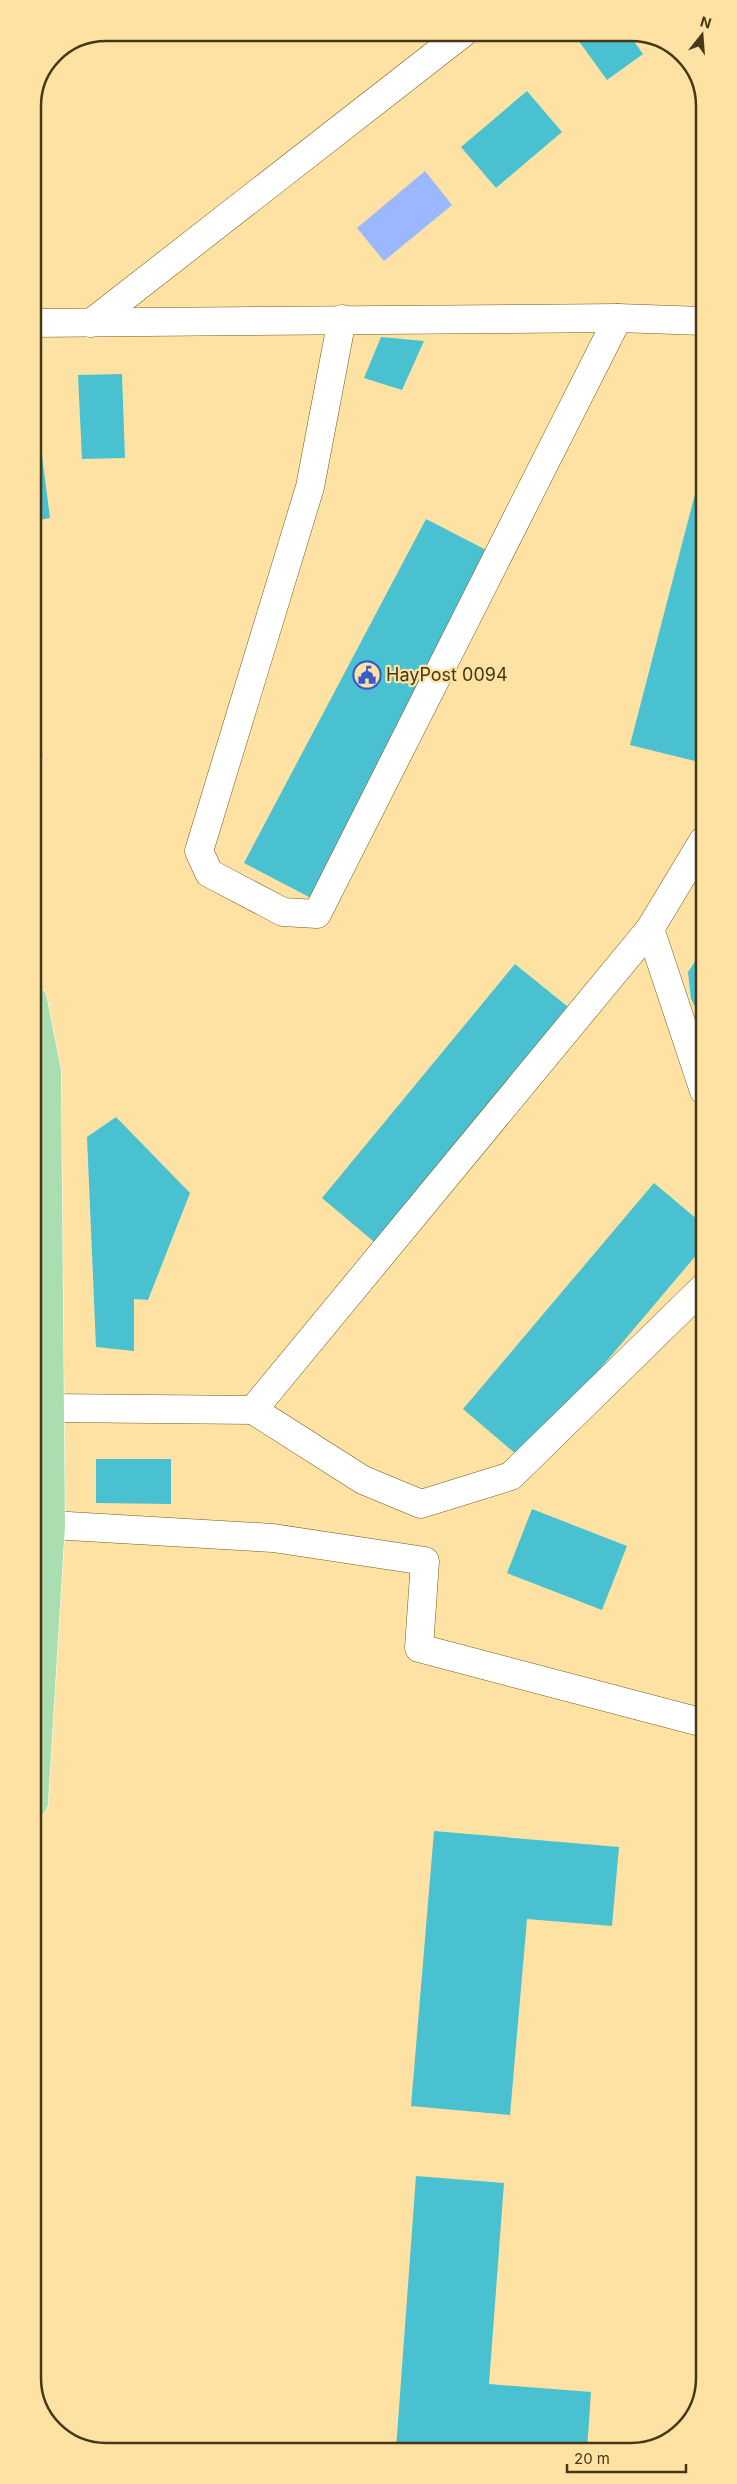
<svg xmlns="http://www.w3.org/2000/svg" width="737" height="2484" viewBox="0 0 737 2484" font-family="Inter,sans-serif">
<rect width="100%" height="100%" fill="#fee2a3"/>
<path fill="#9ab7ff" d="M425,171l27,34 -68,56 -27,-33z"/>
<g fill="#49c1d0">
<path d="M573,33h55l15,21 -36,26z"/>
<path d="M527,91l35,41 -66,56 -35,-41z"/>
<path d="M381,337l43,4 -22,49 -38,-12z"/>
<path d="M122,374l3,84 -43,1 -4,-84z"/>
<path d="M41,448l9,70 -17,3v-68z"/>
<path d="M703,463v300l-73,-18z"/>
<path d="M426,519l68,35 -183,344 -67,-35z"/>
<path d="M33,741l10,14 -10,7z"/>
<path d="M704,948v75l-13,-24 -3,-27z"/>
<path d="M515,964l58,47 -194,235 -57,-48z"/>
<path d="M116,1117l74,76 -42,107 -14,-1v52l-38,-4 -9,-210z"/>
<path d="M654,1183l50,42v21l-181,214 -60,-51z"/>
<path d="M96,1459h75v45l-75,-1z"/>
<path d="M532,1509l95,37 -25,64 -95,-37z"/>
<path d="M704,1639v22l-7,-2z"/>
<path d="M434,1831l185,16 -7,79 -85,-7 -17,196 -99,-9z"/>
<path d="M416,2176l88,7 -15,201 102,8 -4,58 -191,-1z"/>
</g>
<g fill="none" stroke-linecap="round" stroke-linejoin="round">
<g stroke="#755c1c" stroke-width="29">
<g id="minor">
<path d="M342,319l-32,168 -111,364 10,22 74,39 34,2 301,-596"/>
<path d="M33,323l585,-5 85,3"/>
<path d="M91,323l372,-290"/>
<path d="M650,929l54,162"/>
<path d="M50,1408l203,2 397,-481 53,-88"/>
<path d="M253,1410l110,70 58,24 90,-28 193,-189"/>
<path d="M51,1525l222,13 152,23 -6,87 285,75"/>
</g>
</g>
<g stroke="#fff" stroke-width="29">
<path id="major" d="M33,1000l14,71 4,454 -17,278"/>
</g>
<use href="#minor" stroke="#fff" stroke-width="28"/>
<use href="#major" stroke="#aadeb0" stroke-width="28"/>
</g>
<defs>
<g id="civic-ring" transform="scale(1.4375)"><circle r="9.5" fill="#fee2a3" stroke="#385bcc" stroke-width="1.5"/><path d="M-.6-6.5H3V-4.5H.6V-3L4-1V1h2V6H-6V1h2V-1L-.6-3ZM-1.2 2.5V6h2.4V2.5Z" fill="#385bcc"/></g>
</defs>
<g fill-rule="evenodd">
<use href="#civic-ring" x="367" y="675"/>
</g>
<g text-anchor="middle" stroke-width="4.5" stroke-linejoin="round" paint-order="stroke">
<g font-size="18" fill="#463816" stroke="#fee2a3" text-anchor="start">
<text x="386" y="681">HayPost 0094</text>
</g>
</g>
<path d="M0 0H737V2484H0ZM106 41H631A65 65 0 0 1 696 106V2378A65 65 0 0 1 631 2443H106A65 65 0 0 1 41 2378V106A65 65 0 0 1 106 41Z" fill="#fee2a3" fill-rule="evenodd"/>
<path fill="none" stroke="#463816" stroke-width="2.5" d="M106 41H631A65 65 0 0 1 696 106V2378A65 65 0 0 1 631 2443H106A65 65 0 0 1 41 2378V106A65 65 0 0 1 106 41Z"/>
<g transform="translate(702 35) rotate(17)" stroke="#fee2a3" stroke-width="4" paint-order="stroke">
<path d="M0-4L9 19L0 12L-9 19Z" fill="#463816"/>
<text y="-8" font-size="14" font-weight="bold" text-anchor="middle" fill="#463816">N</text>
</g>
<path d="M567 2464v8h119v-8" fill="none" stroke="#463816" stroke-width="2.5"/>
<text x="574" y="2464" font-size="15" fill="#463816" stroke="#fee2a3" stroke-width="4" paint-order="stroke">20 m</text>
</svg>
